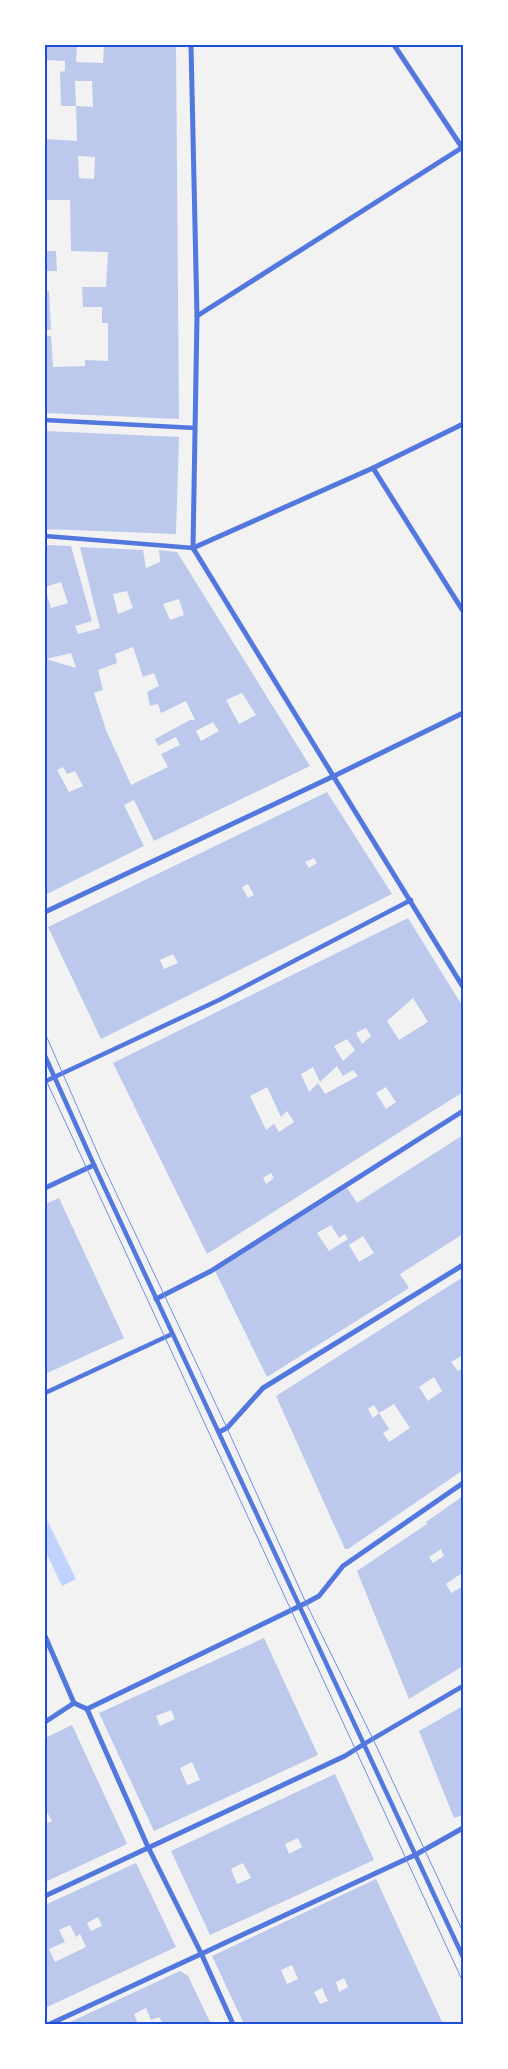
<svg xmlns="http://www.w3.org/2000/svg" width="508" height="2069" viewBox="0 0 508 2069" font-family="'IBM Plex Sans',sans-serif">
<rect width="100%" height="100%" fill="#f2f2f2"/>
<path fill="#bfd3fe" d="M45,1516l31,63 -14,7 -17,-36z"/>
<g fill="#bdc9ec" fill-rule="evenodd">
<path d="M45,45h32l-1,17 27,1 1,-18h72l3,374 -134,-6v-77h6l2,31 32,-1v-6l23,1v-38h-6v-16h-19l-1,-20h24l2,-35 -37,-1 -1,-51h-25v-61l32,2 -1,-35h-15l-1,-34 5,-1v-10l-20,-1zM75,81h17l1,26 -17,-1zM78,156l17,1 -1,22 -15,-1z"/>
<path d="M45,251h11l1,20h-12z"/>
<path d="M45,291h4l2,39h-6z"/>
<path d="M45,431l134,6 -3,97 -131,-5z"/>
<path d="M45,545l26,1 21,75 -17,5 3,8 22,-6 -20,-81 63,3 3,18 14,-6 -1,-12 18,2 133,214 -156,75 -20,-41 -10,5 20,41 -99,49v-306l6,19 17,-5 -7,-21 -16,5zM127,591l6,17 -15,6 -5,-20zM179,599l5,16 -14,5 -7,-16zM133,647l10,30 11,-4 5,13 -12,6 3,14 8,-2 3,9 25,-12 9,19h-5l-35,19 3,7 18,-9 4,8 -19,9 7,13 -37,18 -25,-55 -12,-37 9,-3 -5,-20 19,-7 -2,-9zM71,653l5,15 -30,-9zM242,693l14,22 -17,9 -13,-24zM213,722l6,9 -18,10 -5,-10zM63,767l4,7 8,-3 8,15 -14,6 -12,-22z"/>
<path d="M327,792l65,102 -291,145 -53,-112zM314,858l3,5 -8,5 -4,-6zM248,884l6,11 -6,3 -6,-11zM173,954l5,9 -14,6 -4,-9z"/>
<path d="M408,918l55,89v85l-256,162 -94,-191zM413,998l15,24 -29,18 -12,-19zM366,1028l5,8 -9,8 -6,-11zM347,1039l8,11 -12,11 -9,-15zM337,1066l6,10 10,-6 5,6 -33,18 -7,-11 -9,9 -8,-18 12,-7 7,15zM267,1087l14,30 6,-6 7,11 -15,10 -5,-8 -8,6 -16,-34zM386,1087l10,15 -10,7 -10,-16zM271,1173l3,5 -8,6 -3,-6z"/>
<path d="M463,1135v99l-63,40 9,14 -142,89 -52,-106 132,-83 10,15zM331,1225l8,13 6,-4 3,5 -19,12 -12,-18zM363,1236l11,17 -15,9 -10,-17z"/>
<path d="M59,1198l65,140 -79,36v-170z"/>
<path d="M463,1277v78l-12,7 7,9 5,-3v102l-115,79h-3l-69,-153zM434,1377l8,14 -14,10 -9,-14zM394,1404l16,24 -21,14 -6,-9 6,-4 -10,-16 -6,5 -5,-9 6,-4 5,8z"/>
<path d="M463,1496v76l-17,12 5,9 11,-6 1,2v77l-54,33 -52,-128 70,-47 -1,-2zM441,1549l3,7 -11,7 -4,-6z"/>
<path d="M264,1638l54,117 -164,76 -55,-118zM171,1710l4,9 -15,7 -4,-10zM192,1762l8,18 -13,5 -7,-17z"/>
<path d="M463,1706v109l-9,3 -35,-87z"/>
<path d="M72,1725l55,119 -82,38v-58l7,-3 -7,-12v-71z"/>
<path d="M335,1774l39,86 -164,75 -39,-84zM298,1838l4,9 -13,7 -4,-10zM243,1863l8,15 -14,6 -6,-15z"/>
<path d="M136,1863l40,84 -131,61v-103zM98,1917l4,9 -11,5 -4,-8zM70,1925l6,12 4,-3 6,13 -31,15 -6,-13 16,-7 -6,-12z"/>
<path d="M376,1879l67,145h-199l-32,-68zM292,1965l6,14 -11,5 -6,-14zM344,1978l4,9 -9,5 -3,-10zM322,1988l6,13 -8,3 -6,-12z"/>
<path d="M180,1971l8,5 23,48h-48l-4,-7 -8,3 -5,-12 -12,6 4,10h-72z"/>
</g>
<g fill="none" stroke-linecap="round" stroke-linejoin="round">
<g stroke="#5277de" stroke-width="4.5">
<path d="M45,420l150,8"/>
<path d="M45,536l148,12"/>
<path d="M45,1056l49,109 369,792"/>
<path d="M46,1081l173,-81 192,-100"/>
<path d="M45,1393l127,-59"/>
<path d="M364,1744l99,-58"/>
</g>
<g stroke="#5277de" stroke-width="5">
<path d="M191,45l6,271 -4,232 270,439"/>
<path d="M394,45l69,104"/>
<path d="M197,316l266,-169"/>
<path d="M373,468l90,143"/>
<path d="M193,548l180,-80 90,-44"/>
<path d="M45,912l289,-136 129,-63"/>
<path d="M45,1188l49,-23"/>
<path d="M156,1299l55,-28 252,-160"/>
<path d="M219,1432l8,-4 36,-40 200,-123"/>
<path d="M45,1636l29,67"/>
<path d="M87,1709l61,138 53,106 32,71"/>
<path d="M45,1722l29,-19 13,6 219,-106 13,-7 24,-30 120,-83"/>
<path d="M45,1896l300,-140 19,-12"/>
<path d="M50,2024l365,-169 48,-27"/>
</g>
<g stroke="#7290e2" stroke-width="1">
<path d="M45,1033l56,128 126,267 79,175 67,136 90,193"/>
<path d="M45,1078l418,904"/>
</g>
</g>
<rect width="508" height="2069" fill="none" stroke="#ffffff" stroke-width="92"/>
<rect x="46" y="46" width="416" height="1977" fill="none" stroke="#1d4ed8" stroke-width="2"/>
</svg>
